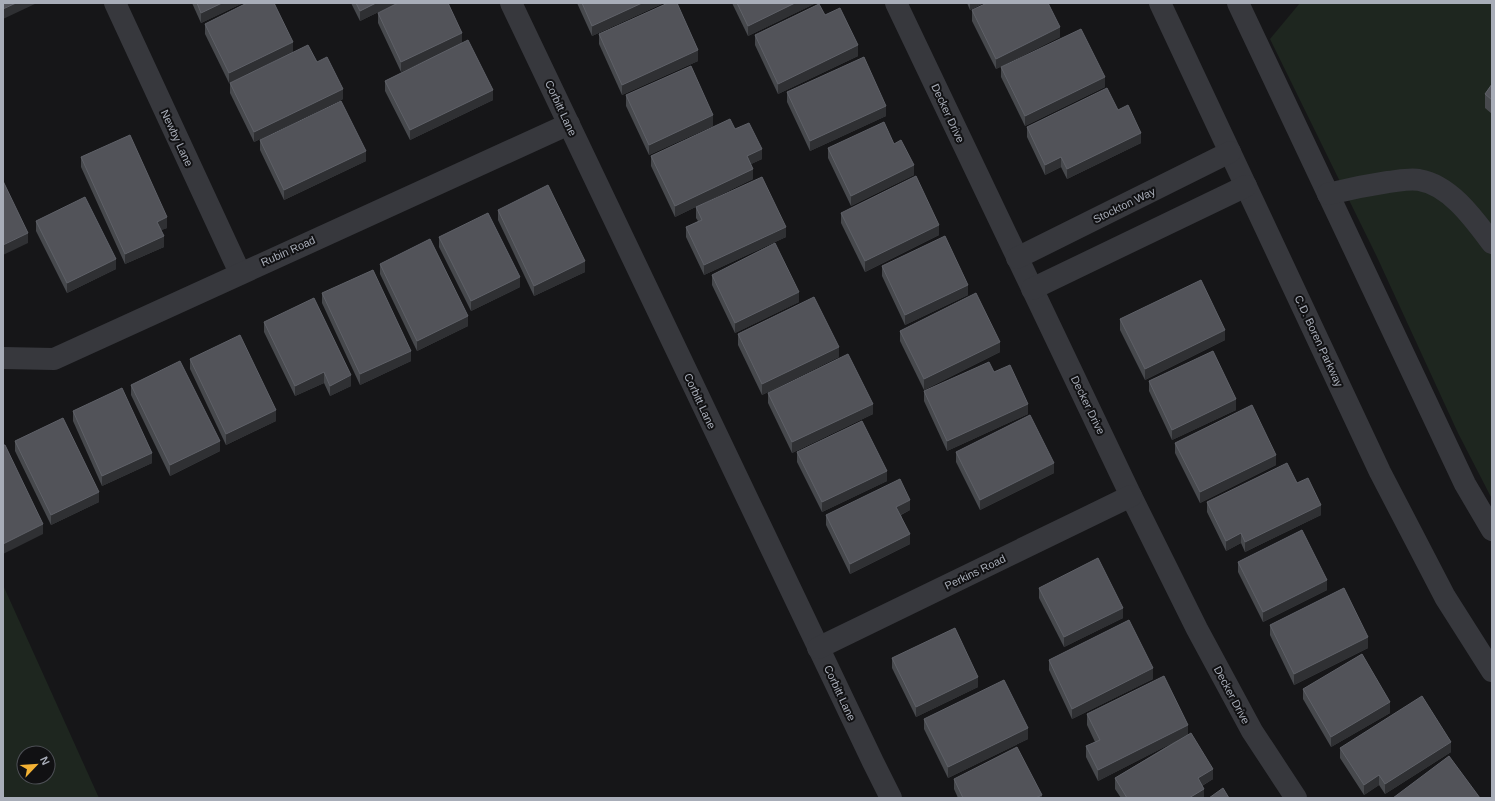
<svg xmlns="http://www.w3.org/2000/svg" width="1495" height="801" viewBox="0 0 1495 801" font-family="Helvetica,sans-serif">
<rect width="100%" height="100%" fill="#161618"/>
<g fill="#1e261f" fill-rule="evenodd">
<path d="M1300,3h192v496l-34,-66 -81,-176 -107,-218z"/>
<path d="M3,585l96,213h-96zM24,753h24v24h-24z"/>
</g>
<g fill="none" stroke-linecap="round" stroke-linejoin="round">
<g stroke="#37383d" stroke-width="22">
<path d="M115,3l125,270"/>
<path d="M511,3l362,759 18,36"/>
<path d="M896,3l235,493 66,133 55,102 44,67"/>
<path d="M1160,3l220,469 65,125 47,74"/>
<path d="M1238,3l227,481 27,46"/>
<path d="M1328,194c20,-5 40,-9 60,-12 10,-1 22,-4 31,-2 31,5 55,39 73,63"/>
<path d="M1017,258l213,-106"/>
<path d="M1032,289l214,-103"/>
<path d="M3,358l51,1 515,-235"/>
<path d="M818,648l313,-152"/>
</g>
</g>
<g fill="#47494d">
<path d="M192,3h51l-42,20z"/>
<path d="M351,3h46l-37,18z"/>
<path d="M577,3h87l-72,33z"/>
<path d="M732,3h84l-68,33z"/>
<path d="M967,3h17l-14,7z"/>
<path d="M972,10l88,27 -64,32 -24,-48z"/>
<path d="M378,13l84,30 31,57 -83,40 -25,-49v-10l76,-37 -60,28 -23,-49z"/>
<path d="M825,15l33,41 -80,38 -23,-49v-10z"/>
<path d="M205,24l88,28 -64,31 -24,-49z"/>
<path d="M599,34l99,27 -76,34 -23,-51z"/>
<path d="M317,62l26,37 -89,43 -24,-49v-10z"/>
<path d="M1001,67l104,20 -80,39 -24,-49z"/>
<path d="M1492,84v30l-7,-6v-14z"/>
<path d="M787,92l99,24 -76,35 -23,-49z"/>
<path d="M626,95l87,31 -64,29 -23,-49z"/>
<path d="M1118,110l23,33 -74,36 -6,-12 -16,8 -18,-38v-10z"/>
<path d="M735,129l27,30 -11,5 2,15 -78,38 -24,-51v-10z"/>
<path d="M260,140l106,21 -82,39 -24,-50z"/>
<path d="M894,144l20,31 -63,31 -23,-48v-10z"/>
<path d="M81,157l86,71 -6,2 3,17 -39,17 -44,-97z"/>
<path d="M696,207l90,30 -82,38 -18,-38v-10l12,-6 -2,-3z"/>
<path d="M498,210l87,62 -51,24 -36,-76z"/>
<path d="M841,213l98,22 -74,37 -24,-49z"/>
<path d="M36,221l80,48 -49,24 -31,-62z"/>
<path d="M439,237l81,50 -49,24 -32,-64z"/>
<path d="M380,264l88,62 -51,25 -37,-77z"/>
<path d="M882,266l86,29 -63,30 -23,-49z"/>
<path d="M712,275l87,27 -64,31 -23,-48z"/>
<path d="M322,293l89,68 -51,24 -38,-82z"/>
<path d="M1120,319l105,21 -80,40 -25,-50z"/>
<path d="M264,322l87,64 -21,10 -6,-13 -29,13 -31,-64z"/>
<path d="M900,331l100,21 -76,38 -24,-49z"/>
<path d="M738,334l101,23 -77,38 -24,-50z"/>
<path d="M190,359l86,62 -50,24 -36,-76z"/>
<path d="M994,372l34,42 -81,37 -23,-50v-10z"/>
<path d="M1149,381l87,29 -64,30 -23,-49z"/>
<path d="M131,385l89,66 -50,25 -39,-81z"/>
<path d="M768,393l105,21 -81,39 -24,-50z"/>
<path d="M73,411l79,52 -50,23 -29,-65z"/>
<path d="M15,441l84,61 -48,23 -36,-74z"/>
<path d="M1175,443l101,22 -76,38 -25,-50z"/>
<path d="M797,452l90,29 -65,31 -25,-50z"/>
<path d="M956,452l98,21 -74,37 -24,-48z"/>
<path d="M1297,483l24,32 -76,37 -4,-9 -15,8 -19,-39v-10z"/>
<path d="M910,510l-9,5 9,29 -60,30 -24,-49v-10z"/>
<path d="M1238,562l89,28 -64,32 -25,-50z"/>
<path d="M1039,588l84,30 -59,29 -25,-49z"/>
<path d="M1270,625l98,23 -74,37 -24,-50z"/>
<path d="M892,658l86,29 -62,30 -24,-49z"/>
<path d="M1049,660l104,19 -81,40 -23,-49z"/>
<path d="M1303,689l87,24 -59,34 -28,-48z"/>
<path d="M1087,714l101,20 25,45 -11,7 2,12h-83l-6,-9v-11l59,-36 -76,39 -12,-24v-11l9,-4 -8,-17z"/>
<path d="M924,719l104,20 -80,39 -24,-49z"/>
<path d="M1340,748l111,4 -66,42 -6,-9 -15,10 -24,-37z"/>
<path d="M954,779l88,19h-84l-4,-9z"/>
</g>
<g fill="#2f3033">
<path d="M16,3h21l-34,16v-10z"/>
<path d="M222,3h21l-42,20v-10z"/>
<path d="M376,3h21l-37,18v-10z"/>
<path d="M642,3h22l-72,33v-10z"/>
<path d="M795,3h21l-68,33v-10z"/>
<path d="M970,3h14l-14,7z"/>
<path d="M1060,27v10l-64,32v-10z"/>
<path d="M462,33v10l-61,29v-10z"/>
<path d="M293,42v10l-64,31v-10z"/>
<path d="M858,45v11l-80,38v-10z"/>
<path d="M698,50v11l-76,34v-10z"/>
<path d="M1105,77v10l-80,39v-10z"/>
<path d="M343,89v10l-89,43v-10z"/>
<path d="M493,90v10l-83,40v-10z"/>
<path d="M886,106v10l-76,35v-10z"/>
<path d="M713,115v11l-64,29v-10z"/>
<path d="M1141,133v10l-74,36v-10z"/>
<path d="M762,149v10l-15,7v-10z"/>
<path d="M366,151v10l-82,39v-10z"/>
<path d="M1061,157v10l-16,8v-10z"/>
<path d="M914,165v10l-63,31v-10z"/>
<path d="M753,169v10l-78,38v-11z"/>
<path d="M167,217v11l-10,4v-10z"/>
<path d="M939,225v10l-74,37v-11z"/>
<path d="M786,227v10l-82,38v-10z"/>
<path d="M28,233v10l-25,12v-10z"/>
<path d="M164,236v11l-39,17v-10z"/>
<path d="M116,259v10l-49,24v-10z"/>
<path d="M585,261v11l-51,24v-10z"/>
<path d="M520,277v10l-49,24v-10z"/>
<path d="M968,285v10l-63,30v-10z"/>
<path d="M799,292v10l-64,31v-10z"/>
<path d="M468,316v10l-51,25v-10z"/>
<path d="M1225,330v10l-80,40v-11z"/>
<path d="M1000,342v10l-76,38v-11z"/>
<path d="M839,347v10l-77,38v-11z"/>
<path d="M411,351v10l-51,24v-11z"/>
<path d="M324,372v11l-29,13v-10z"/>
<path d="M351,375v11l-21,10v-10z"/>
<path d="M1236,399v11l-64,30v-10z"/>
<path d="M873,404v10l-81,39v-11z"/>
<path d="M1028,404v10l-81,37v-10z"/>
<path d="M276,410v11l-50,24v-11z"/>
<path d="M220,441v10l-50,25v-11z"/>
<path d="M152,453v10l-50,23v-10z"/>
<path d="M1276,455v10l-76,38v-11z"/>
<path d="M1054,463v10l-74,37v-10z"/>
<path d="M887,471v10l-65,31v-10z"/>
<path d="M99,492v10l-48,23v-10z"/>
<path d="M910,500v10l-14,7v-10z"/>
<path d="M1321,505v10l-76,37v-10z"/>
<path d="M43,524v10l-40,20v-10z"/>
<path d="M1241,533v10l-15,8v-10z"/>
<path d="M910,534v10l-60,30v-10z"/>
<path d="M1327,580v10l-64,32v-10z"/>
<path d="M1123,608v10l-59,29v-10z"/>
<path d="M1368,637v11l-74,37v-11z"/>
<path d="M1153,668v11l-81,40v-10z"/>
<path d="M978,677v10l-62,30v-10z"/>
<path d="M1390,702v11l-59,34v-10z"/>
<path d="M1188,725v10l-90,46v-11z"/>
<path d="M1028,728v11l-80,39v-11z"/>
<path d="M1451,742v10l-66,42v-10z"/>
<path d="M1213,769v10l-15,9v-10z"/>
<path d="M1379,775v10l-15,10v-10z"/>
<path d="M1204,789v9h-15z"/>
<path d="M1042,795v3h-6z"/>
</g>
<g fill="#525359" stroke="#5f6168">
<path d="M3,3h13l-13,6z"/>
<path d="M197,3h25l-21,10z"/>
<path d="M247,3h27l19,39 -64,31 -24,-49z"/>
<path d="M356,3h20l-16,8z"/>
<path d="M398,3h50l14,30 -61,29 -23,-49z"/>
<path d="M582,3h60l-50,23z"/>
<path d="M668,3h9l21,47 -76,35 -23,-51z"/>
<path d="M737,3h58l-47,23z"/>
<path d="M987,3h61l12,24 -64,32 -24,-49z"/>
<path d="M819,4l6,11 15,-7 18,37 -80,39 -23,-49z"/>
<path d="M1081,29l24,48 -80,39 -24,-49z"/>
<path d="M468,40l25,50 -83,40 -25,-49z"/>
<path d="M308,45l9,17 10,-5 16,32 -89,43 -24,-49z"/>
<path d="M864,57l22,49 -76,35 -23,-49z"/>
<path d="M691,66l22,49 -64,30 -23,-50z"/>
<path d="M1492,84v16l-7,-6z"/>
<path d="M1107,88l11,22 10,-5 13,28 -74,36 -6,-12 -16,8 -18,-38z"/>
<path d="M341,101l25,50 -82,39 -24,-50z"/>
<path d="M730,119l5,10 14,-6 13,26 -15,7 6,13 -78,37 -24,-50z"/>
<path d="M884,122l10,22 7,-4 13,25 -63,31 -23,-48z"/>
<path d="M130,135l37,82 -10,5 7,14 -39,18 -44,-97z"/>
<path d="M916,176l23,49 -74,36 -24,-48z"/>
<path d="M762,177l24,50 -82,38 -18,-38 16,-7 -6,-13z"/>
<path d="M3,181l25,52 -25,12z"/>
<path d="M548,185l37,76 -51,25 -36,-76z"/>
<path d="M85,197l31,62 -49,24 -31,-62z"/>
<path d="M488,213l32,64 -49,24 -32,-64z"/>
<path d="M945,236l23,49 -63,30 -23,-49z"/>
<path d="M430,239l38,77 -51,25 -37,-77z"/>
<path d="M775,243l24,49 -64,31 -23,-48z"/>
<path d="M373,270l38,81 -51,23 -38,-81z"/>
<path d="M1201,280l24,50 -80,39 -25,-50z"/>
<path d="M976,293l24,49 -76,37 -24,-48z"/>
<path d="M814,297l25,50 -77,37 -24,-50z"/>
<path d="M314,298l37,77 -21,11 -6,-14 -29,14 -31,-64z"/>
<path d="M240,335l36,75 -50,24 -36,-75z"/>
<path d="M1213,351l23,48 -64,31 -23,-49z"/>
<path d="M848,354l25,50 -81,38 -24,-49z"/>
<path d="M180,361l40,80 -50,24 -39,-80z"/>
<path d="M989,362l5,10 16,-7 18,39 -81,37 -23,-50z"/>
<path d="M122,388l30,65 -50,23 -29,-65z"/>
<path d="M1252,405l24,50 -76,37 -25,-49z"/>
<path d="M1030,415l24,48 -74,37 -24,-48z"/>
<path d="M63,418l36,74 -48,23 -36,-74z"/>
<path d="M862,421l25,50 -65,31 -25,-50z"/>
<path d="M3,445h2l38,79 -40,20z"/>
<path d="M1287,463l10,20 11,-5 13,27 -76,37 -4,-9 -15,8 -19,-39z"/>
<path d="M900,479l10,21 -14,7 14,27 -60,30 -24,-49z"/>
<path d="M1302,530l25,50 -64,32 -25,-50z"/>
<path d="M1098,558l25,50 -59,29 -25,-49z"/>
<path d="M1344,588l24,49 -74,37 -24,-49z"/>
<path d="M1129,620l24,48 -81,41 -23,-49z"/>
<path d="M955,628l23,49 -62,30 -24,-49z"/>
<path d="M1362,654l28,48 -59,35 -28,-48z"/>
<path d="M1164,676l24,49 -90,45 -12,-24 14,-6 -13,-26z"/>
<path d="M1004,680l24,48 -80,39 -24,-48z"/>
<path d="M1422,696l29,46 -66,42 -6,-9 -15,10 -24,-37z"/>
<path d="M1191,733l22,36 -15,9 6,11 -15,9h-62l-12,-20z"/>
<path d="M1017,747l25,48 -6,3h-73l-9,-19z"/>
<path d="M1449,756l31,42h-87z"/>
<path d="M1223,788l6,10h-20z"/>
</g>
<g text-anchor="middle" stroke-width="4" stroke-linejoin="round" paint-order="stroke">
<g font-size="11" fill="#a8adb8" stroke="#111113">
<text transform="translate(561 108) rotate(65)" y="4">Corbitt Lane</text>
<text transform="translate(948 113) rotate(65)" y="4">Decker Drive</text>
<text transform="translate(177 138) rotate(65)" y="4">Newby Lane</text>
<text transform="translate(1124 205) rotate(-26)" y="4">Stockton Way</text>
<text transform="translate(288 251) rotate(-24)" y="4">Rubin Road</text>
<text transform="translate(1319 341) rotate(65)" y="4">C.D. Boren Parkway</text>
<text transform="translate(700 401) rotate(65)" y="4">Corbitt Lane</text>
<text transform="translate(1088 405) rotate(64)" y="4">Decker Drive</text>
<text transform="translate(975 572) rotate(-26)" y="4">Perkins Road</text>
<text transform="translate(840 693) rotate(65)" y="4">Corbitt Lane</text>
<text transform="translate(1232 695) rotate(62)" y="4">Decker Drive</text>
</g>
</g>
<rect width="1495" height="801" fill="none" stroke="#a8adb8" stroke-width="8"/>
<g transform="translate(36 765) rotate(65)"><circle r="19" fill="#111113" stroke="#4d4f55"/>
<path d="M0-3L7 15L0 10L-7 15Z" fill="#f2b134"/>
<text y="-6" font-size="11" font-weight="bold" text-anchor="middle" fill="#a8adb8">N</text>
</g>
</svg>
